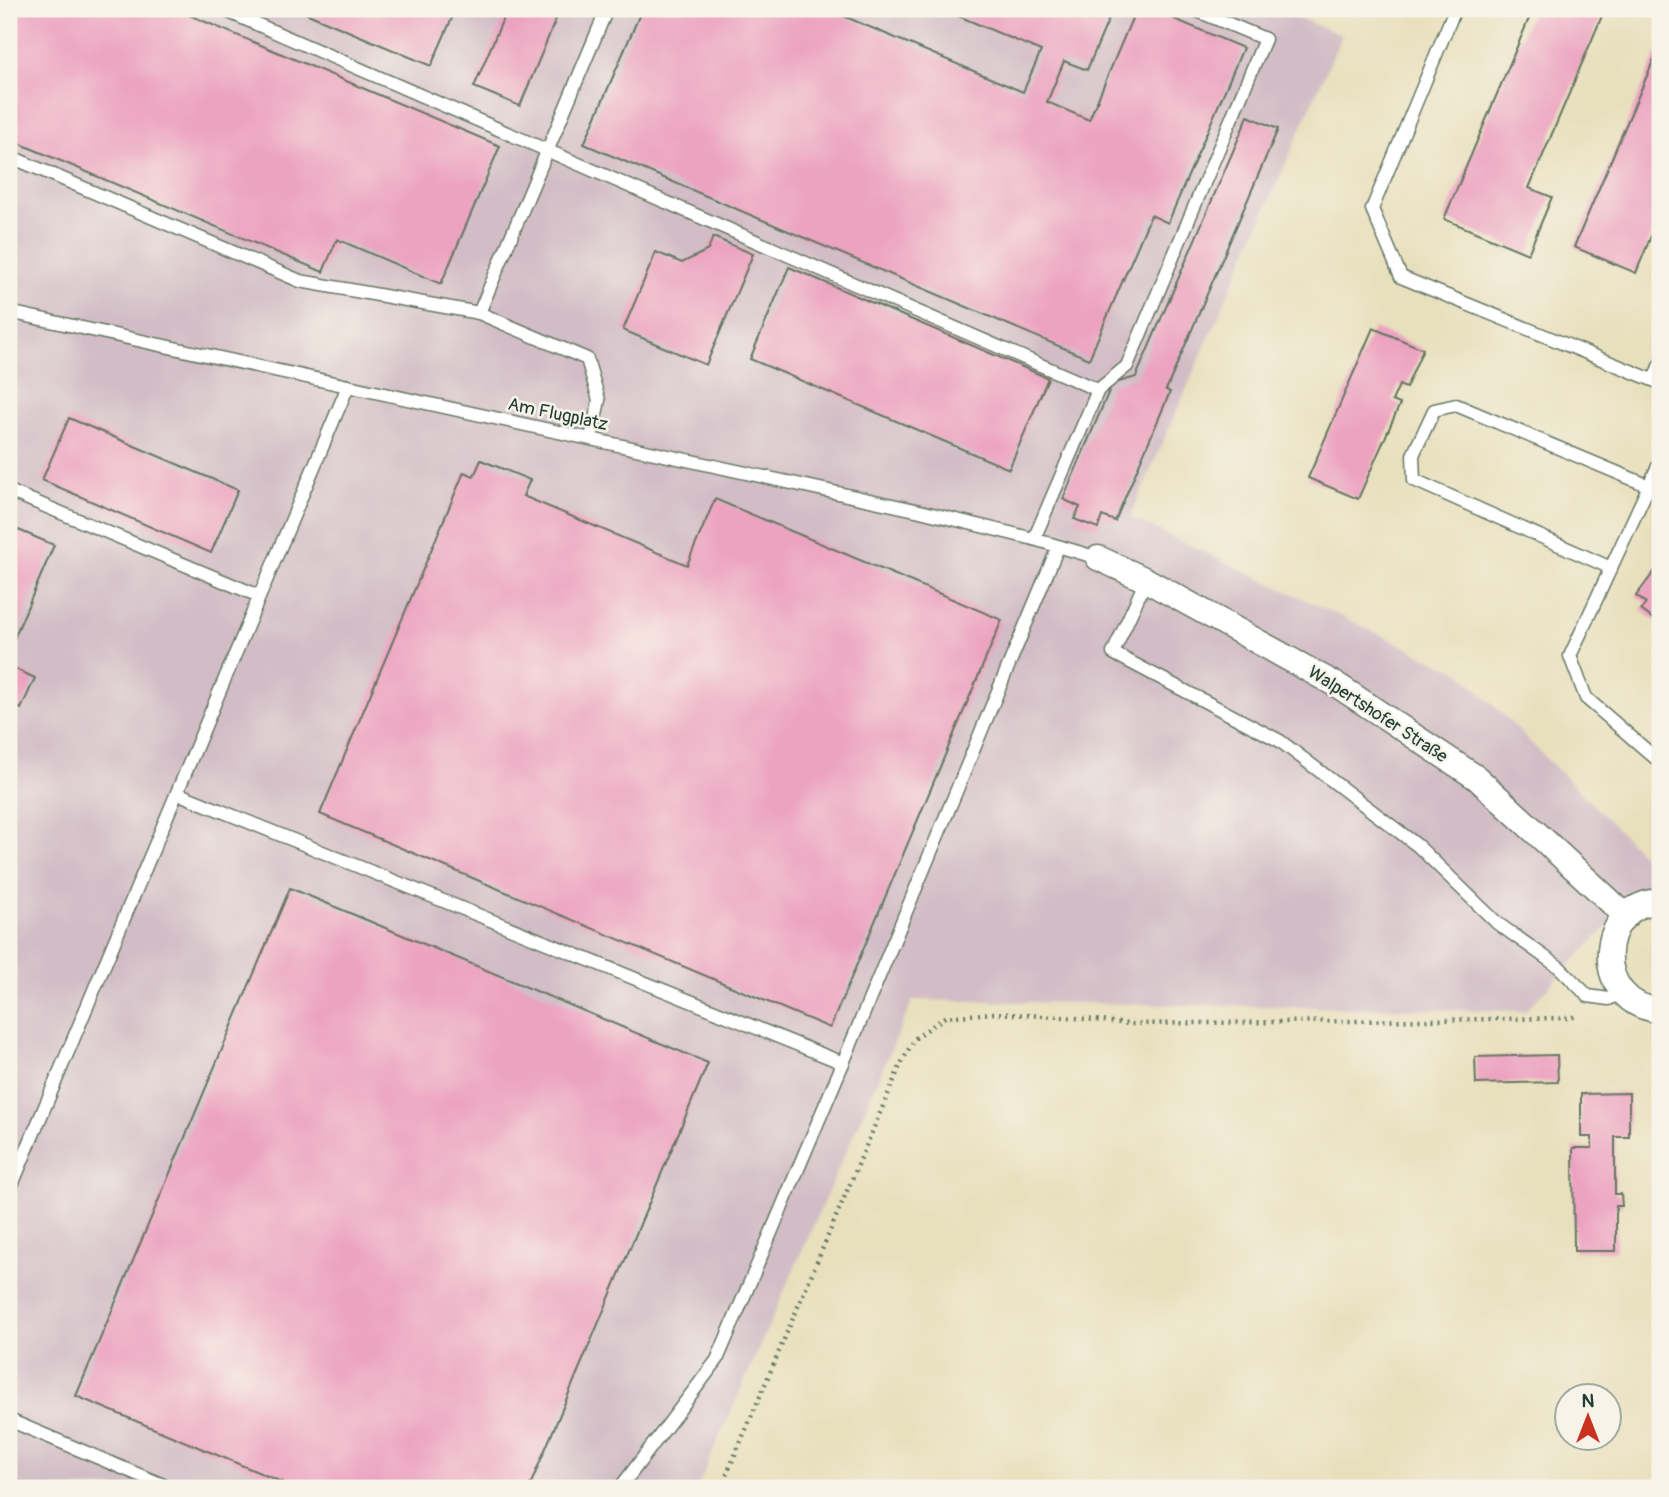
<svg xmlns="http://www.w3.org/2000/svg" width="1669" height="1497" viewBox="0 0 1669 1497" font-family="Pangolin,sans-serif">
<rect width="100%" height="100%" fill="#f7f3e8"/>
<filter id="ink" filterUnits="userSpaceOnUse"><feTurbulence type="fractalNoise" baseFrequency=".0143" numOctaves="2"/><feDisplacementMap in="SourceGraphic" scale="14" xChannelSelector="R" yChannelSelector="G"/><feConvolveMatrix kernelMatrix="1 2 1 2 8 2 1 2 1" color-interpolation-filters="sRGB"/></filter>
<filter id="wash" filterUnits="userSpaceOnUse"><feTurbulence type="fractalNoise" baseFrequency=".00686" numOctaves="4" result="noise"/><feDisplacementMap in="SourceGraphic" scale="28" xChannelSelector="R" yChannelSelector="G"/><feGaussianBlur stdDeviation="1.57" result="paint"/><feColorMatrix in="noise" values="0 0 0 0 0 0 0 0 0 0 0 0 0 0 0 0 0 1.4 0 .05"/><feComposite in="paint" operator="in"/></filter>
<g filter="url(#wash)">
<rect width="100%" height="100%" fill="#e8e0bd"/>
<path fill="#d2bdc6" d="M9,9h1266l67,26 -212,482 331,156 199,199 -135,139 -612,-11 -216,488h-688z"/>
<g id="blocks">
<g fill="#eca3c0">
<path d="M9,9h166l325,137 -59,138 -104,-45 -14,33 -314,-133z"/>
<path d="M296,9h160l-25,57z"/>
<path d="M507,9h53l-40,97 -46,-19z"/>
<path d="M642,9h185l196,83 18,-41 -99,-42h171l-26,61 -23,-9 -17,41 42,18 47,-111h15l92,39 -75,175 -17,-8 -62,144 -505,-215z"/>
<path d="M1533,9h72l-76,179 23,9 -24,57 -84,-35z"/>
<path d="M1660,45v169l-24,59 -62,-26z"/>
<path d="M1248,116l30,13 -112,261 4,2 -55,129 -13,-5 -4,12 -24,-9 6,-12 -17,-8 49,-115 24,-7z"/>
<path d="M713,237l40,17 -47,111 -83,-35 33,-78 26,11 26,-13z"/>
<path d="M789,267l259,111 -39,91 -259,-110z"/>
<path d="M1373,328l50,21 -17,39 -7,-3 -7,16 8,3 -42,95 -50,-21z"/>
<path d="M69,418l169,72 -27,63 -169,-73z"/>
<path d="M481,460l49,20 -7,16 164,69 28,-66 287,121 -172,408 -510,-214 144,-342 10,4z"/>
<path d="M9,526l45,19 -45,105z"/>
<path d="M1660,564v60l-19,-14 5,-7 -10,-7z"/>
<path d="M9,666l26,12 -14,31 -12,-6z"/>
<path d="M290,888l418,175 -179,425h-233l-220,-92z"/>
<path d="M1557,1055l1,27 -82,2 -1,-27z"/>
<path d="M1629,1093v44h-14v57h6l1,12h-6v45h-42l-1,-103h19v-11h-11v-43z"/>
</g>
</g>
</g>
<g filter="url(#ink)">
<use href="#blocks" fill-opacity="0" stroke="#657664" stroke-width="2"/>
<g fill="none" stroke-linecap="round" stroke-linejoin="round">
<g stroke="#657664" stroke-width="15">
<g id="lane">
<path d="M222,9l876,381 -64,149"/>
<path d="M1455,9l-83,200 29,68 259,106"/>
<path d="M9,156l291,125 179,32"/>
<path d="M9,312l911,199 114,28 64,19"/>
<path d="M1654,380l6,-16"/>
<path d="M1098,390l29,-24 138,-327 -72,-30"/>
<path d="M591,439l8,-39 -12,-41 -108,-46 128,-304"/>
<path d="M1660,462l-90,194 16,42 74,64"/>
<path d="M9,491l250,105"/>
<path d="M1611,568l-197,-88 -1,-25 21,-45 22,-5 193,81 11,8"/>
<path d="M1146,580l-33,73 167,88 138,105 79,77 62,44 29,29 21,3 14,-7"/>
<path d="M177,793l666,270 215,-516"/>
<path d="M9,1192l339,-806"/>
<path d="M9,1420l161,68"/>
<path d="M620,1488l97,-128 126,-297"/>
</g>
</g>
<g stroke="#657664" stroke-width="27">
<g id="street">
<path d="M1098,558l48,22 194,107 137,91 149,138"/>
<path d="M1660,901c-67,4 -67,105 0,109"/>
</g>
</g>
<path stroke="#657664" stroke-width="4.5" stroke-dasharray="2 5" stroke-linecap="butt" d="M721,1488l179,-422 14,-27 31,-22 49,-4 82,5 53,6 442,-6 7,-3"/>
<use href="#lane" stroke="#fff" stroke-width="12"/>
<use href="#street" stroke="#fff" stroke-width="24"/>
</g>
</g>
<g text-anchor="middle" stroke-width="5" stroke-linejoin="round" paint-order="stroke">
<g font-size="18" fill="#1f3d34" stroke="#f7f3e8">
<text transform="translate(558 414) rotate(12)" y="6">Am Flugplatz</text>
<text transform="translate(1378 714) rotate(33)" y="6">Walpertshofer Straße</text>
</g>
</g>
<rect width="1669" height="1497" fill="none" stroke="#f7f3e8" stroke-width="35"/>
<g transform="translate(1588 1417)"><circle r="33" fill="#f7f3e8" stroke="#a1aaa0" stroke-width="2"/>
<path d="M0-5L12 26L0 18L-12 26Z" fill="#c8321e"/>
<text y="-10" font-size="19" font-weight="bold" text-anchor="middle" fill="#1f3d34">N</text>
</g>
</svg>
